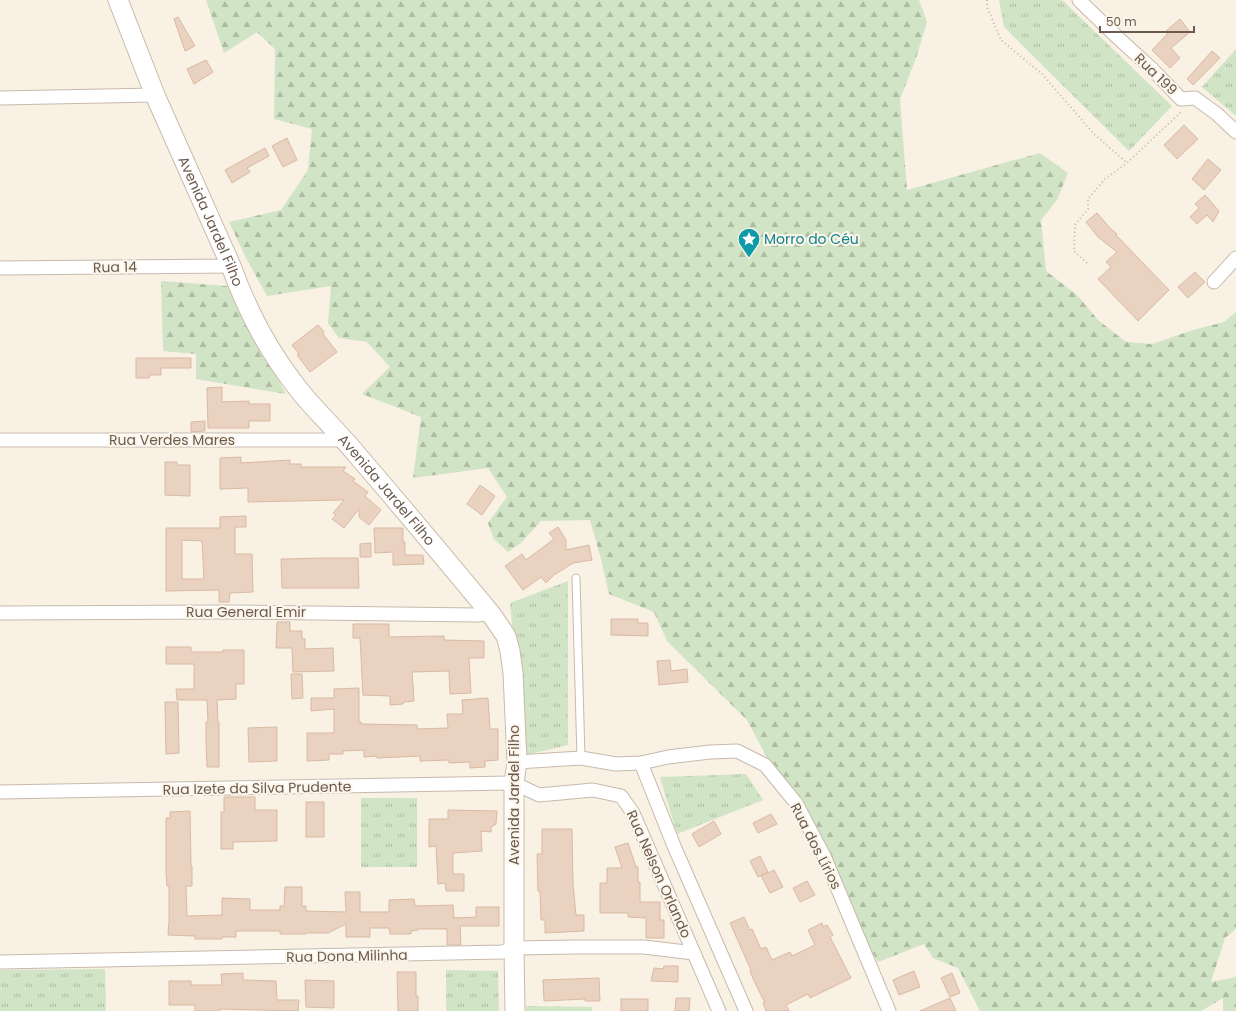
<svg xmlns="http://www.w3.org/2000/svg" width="1236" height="1011" viewBox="0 0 1236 1011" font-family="Poppins,sans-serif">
<defs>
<pattern id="grass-tufts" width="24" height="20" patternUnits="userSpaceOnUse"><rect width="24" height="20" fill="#d1e4c5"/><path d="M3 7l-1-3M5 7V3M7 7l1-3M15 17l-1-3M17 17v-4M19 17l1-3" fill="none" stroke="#aebca2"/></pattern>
<pattern id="forest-firs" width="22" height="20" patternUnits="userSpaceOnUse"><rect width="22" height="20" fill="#d1e4c5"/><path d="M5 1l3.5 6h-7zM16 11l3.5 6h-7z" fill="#aebca2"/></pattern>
</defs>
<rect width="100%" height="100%" fill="#f8f1e4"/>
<g fill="url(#grass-tufts)">
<path d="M999,0h63l110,106 -43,45 -125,-124z"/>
<path d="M1236,49v67l-34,-29z"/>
<path d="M568,581v164l-43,10 -15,-152z"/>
<path d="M746,774l17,26 -86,34 -17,-57z"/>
<rect x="361" y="798" width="56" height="69"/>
<path d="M105,969l1,42h-106v-41z"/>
<path d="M446,970l52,1 1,40h-53z"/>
<path d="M526,1006l66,1v4h-66z"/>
</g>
<g fill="url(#forest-firs)">
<path d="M206,0h713l8,22 -11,36 -16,41 7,91 133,-37 28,20 -11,27 -16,20 5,51 31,24 21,25 28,22 26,2 41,-14 31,-8 12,-10v617l-11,9 -14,44 25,-5v34h-13v-13l-22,13h-221l-22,-43 -25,-10 -9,-14 -46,18 -32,-57 -99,-185 -80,-79 -13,-29 -45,-18 -8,-35 -11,-39 -49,1 -20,22 -13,9 -14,-13 -6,-16 19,-26 -19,-29 -75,10 8,-61 -59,-23 28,-27 -23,-25 -28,-4 -11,-15 3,-37 -64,10 -21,-38 -17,-36 52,-12 27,-40 4,-41 -38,-10 1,-70 -18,-17 -33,21z"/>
<path d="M161,281l66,5 59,108 -90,-15v-25l-33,-3z"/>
</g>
<g fill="#ead2c0" stroke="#dab9a3" fill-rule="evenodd">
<path d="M178,17l17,29 -10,5 -11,-32z"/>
<path d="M1180,19l10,13 -19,16 9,10 -10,10 -18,-18 16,-17 -2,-2z"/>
<path d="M1212,51l8,7 -27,27 -6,-6z"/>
<path d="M206,60l7,12 -19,12 -7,-15z"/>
<path d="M1184,125l14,14 -21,20 -13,-14z"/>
<path d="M287,138l10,22 -14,7 -11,-21z"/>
<path d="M265,148l4,8 -22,12 3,4 -18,11 -7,-13z"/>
<path d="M1208,159l13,11 -17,20 -12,-11z"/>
<path d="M1205,195l14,16 -6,11 -6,-7 -10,9 -7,-7 9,-9 -4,-4z"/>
<path d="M1097,213l13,15 7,6 -1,1 53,55 -31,31 -40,-42 13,-12 -5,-5 11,-10 -19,-15 -12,-15z"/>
<path d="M1195,272l10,10 -17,16 -10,-11z"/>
<path d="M318,325l6,7 -1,2 14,18 -27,20 -13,-17 2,-1 -7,-9z"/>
<path d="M136,358h55v10h-30v7h-11l-1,3h-13z"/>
<path d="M222,387v15l27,-1v3h21v17h-21v7h-41l-1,-40z"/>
<path d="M205,421v10l-14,1v-10z"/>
<path d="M241,457v6l49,-3v4h11v3h45l-3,4 12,8 -2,2 15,11 -3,4 16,14 -12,15 -10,-8v-8l-15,19 -12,-9 4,-4 -3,-2 11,-13 -96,2v-14l-28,1v-31z"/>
<path d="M165,462h12v3h13v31l-25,-1z"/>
<path d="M480,485l15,11 -13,19 -15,-11z"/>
<path d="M246,516v11h-11v27h17l1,38 -23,1 -1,9h-10v-12l-53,1v-63h54v-11zM182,540l20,1 2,37 -2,1h-20z"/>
<path d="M558,527l8,13v10l23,-5 3,15 -19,3 -19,12 -8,8 -5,-6 -18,13 -18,-24 17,-12 4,6 28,-21 -5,-6z"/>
<path d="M374,528h29v15l2,-1v13h18l1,9 -31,1v-13l-18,1z"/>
<path d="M371,543v14h-11v-13z"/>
<path d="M324,558h34l1,30h-77l-1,-29z"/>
<path d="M611,619h27v4h10v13l-37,-1z"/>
<path d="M277,622h13v9h12v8h3v10l28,-1 1,23 -41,1 -1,-24h-16z"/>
<path d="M353,624h36v13l55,-1v4l40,1v17h-15l2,35 -21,1 -1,-23 -37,1 2,29 -10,1 -1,2 -13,1v-9l-27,-1 -3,-57h-7z"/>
<path d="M166,647h25v5h32v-2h21v34h-8v15l-19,1 1,22h1v45h-12l-1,-25v-20h2l-1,-22h-30l-1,-11h18v-25h-28z"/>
<path d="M670,660l1,11 16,-2 1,13 -29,3 -2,-24z"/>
<path d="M291,674h11l1,24 -11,1z"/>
<path d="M359,688v34h2v2l56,1v4l31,-1 -1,-14h16l-1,-14 26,-2 2,31h8v31l-13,1v6l-15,1v-6l-21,1v-3l-29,1v-5l-43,2v-2l-13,1v-7l-21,1v3h-14v6l-22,1v-28h27v-24l-23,2v-13h23v-9z"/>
<path d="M165,702h13l1,51 -13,1z"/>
<path d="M277,727v34l-28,1 -1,-34z"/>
<path d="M224,797h31v13h22v31l-44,1v7h-12v-37h3z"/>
<rect x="306" y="802" width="18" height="35"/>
<path d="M448,810l49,1 -1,13 -5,3v5l-10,-1 1,20 -29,2v21h11v17h-18l-1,-8 -7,1 -2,-38 -7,1v-28h19z"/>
<path d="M190,811l1,55h1v20h-6l1,30 35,-1v-17l28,1v11h30v-4h4l1,-19h17v19h4v5l40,1 -1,-20h15v20h29v-12l25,-1 1,7 38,-1 1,13 22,-1v-10h23v19h-39l1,19h-14v-16h-30l1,1 -7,1v3h-21l-1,-6h-19v9h-24v-13l-18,9h-22v1h-26v-3h-44v6h-14v2h-27v-3l-27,-1 1,-14v-35h-2l-1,-13v-55h4v-6z"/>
<path d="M771,814l6,10 -19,9 -5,-10z"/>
<path d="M714,821l7,13 -22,13 -7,-13z"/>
<path d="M542,829h30l1,55 3,31h8v16l-39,2v-13h-4l-1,-29h-2l-1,-37h5z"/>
<path d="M628,843l8,24h2v15h2v20h20v18h4v18h-18v-20l-18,-1v-4h-28v-30h7v-15h15l-7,-21z"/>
<path d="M760,856l8,16 -10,5 -8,-16z"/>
<path d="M774,870l9,17 -13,6 -9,-17z"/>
<path d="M807,881l8,14 -15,7 -7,-14z"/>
<path d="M744,917l6,13 2,-1 9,20 5,-2 6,13 18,-8 2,4 23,-11 -7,-15 14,-7 1,4 4,-2 6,10 -3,2 21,41 -41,20 -2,-4 -22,11 3,6h-23l-3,-8h2l-11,-22 -4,-10 1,-1 -21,-47z"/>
<path d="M664,966h14v16l-27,-1 3,-13 9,1z"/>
<path d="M914,971l6,16 -21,8 -6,-15z"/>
<path d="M397,972h19v24h2v15h-20z"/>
<path d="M243,973v7l33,1 1,19h22l-1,11 -78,-2v2h-25v-6h-26v-24h22v4h31l-1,-11z"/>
<path d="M952,973l8,20 -10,4 -9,-19z"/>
<path d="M599,978l1,23h-15v-2l-41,2 -1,-21z"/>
<path d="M305,980l29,1v27l-28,-1z"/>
<path d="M676,998h14l-1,13h-14z"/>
<path d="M950,998l6,13h-36z"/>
<rect x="621" y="999" width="27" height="12"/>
</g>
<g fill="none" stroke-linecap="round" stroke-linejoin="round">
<g stroke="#c8b9ad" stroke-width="9">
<path id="lane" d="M576,578l5,180"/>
</g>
<g stroke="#c8b9ad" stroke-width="15">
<g id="street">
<path d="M1079,0l37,36 35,32 30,31 14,-1 22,16 19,18"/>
<path d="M0,98l155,-3"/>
<path d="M0,268l231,-2"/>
<path d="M1214,282l22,-24"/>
<path d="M0,440h345"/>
<path d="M0,613l226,-1 251,3 14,-1"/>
<path d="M517,762l64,-4 35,6 25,-1 27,-6 42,-5 27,-1 28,14 31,38 28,53 65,155"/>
<path d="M641,763l33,83 72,165"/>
<path d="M0,792l514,-9 25,12 54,-5 28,6 12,17 86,198"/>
<path d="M0,962l502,-10 12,-4 62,-1h68l50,6"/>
</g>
</g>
<g stroke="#cabaab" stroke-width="21">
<g id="secondary">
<path id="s1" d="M118,0l37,95 76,171c18,49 39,88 72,129 18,21 38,40 55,61 45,52 89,105 133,158l15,22 4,15 3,22 4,89 -3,21v165l1,63"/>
</g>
</g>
<g stroke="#ceb5a3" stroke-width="2" stroke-dasharray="1 3" stroke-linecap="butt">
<path d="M987,0v7l14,33 41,34 52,60 33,29 54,-51"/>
<path d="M1087,263l-13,-12 1,-26 13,-16v-10l17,-20 22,-16"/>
</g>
<use href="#lane" stroke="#fff" stroke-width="7"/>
<use href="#street" stroke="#fff" stroke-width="13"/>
<use href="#secondary" stroke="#fff" stroke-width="19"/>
</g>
<defs>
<g id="sight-pin" transform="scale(1.15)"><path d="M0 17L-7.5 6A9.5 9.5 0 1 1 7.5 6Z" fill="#0f9aa8" stroke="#fcf5ea"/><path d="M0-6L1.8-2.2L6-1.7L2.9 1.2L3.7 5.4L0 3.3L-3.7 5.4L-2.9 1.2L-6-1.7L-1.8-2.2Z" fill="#fff"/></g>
</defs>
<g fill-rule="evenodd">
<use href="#sight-pin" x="749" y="239"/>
</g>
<g text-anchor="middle" stroke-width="4" stroke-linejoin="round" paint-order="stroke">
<g font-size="14" fill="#6d5a4e" stroke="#fcf5ea">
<text transform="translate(1156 74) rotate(44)" y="5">Rua 199</text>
<text dy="5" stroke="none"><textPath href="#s1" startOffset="240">Avenida Jardel Filho</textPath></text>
<text transform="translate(115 267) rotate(-1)" y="5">Rua 14</text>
<text x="172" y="445">Rua Verdes Mares</text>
<text dy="5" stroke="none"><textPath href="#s1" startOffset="564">Avenida Jardel Filho</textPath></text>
<text x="246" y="617">Rua General Emir</text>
<text transform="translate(257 788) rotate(-1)" y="5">Rua Izete da Silva Prudente</text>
<text transform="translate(514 795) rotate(-90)" y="5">Avenida Jardel Filho</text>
<text transform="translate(816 846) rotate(63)" y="5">Rua dos Lírios</text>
<text transform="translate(659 874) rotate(66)" y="5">Rua Nelson Orlando</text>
<text transform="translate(347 956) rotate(-1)" y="5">Rua Dona Milinha</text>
</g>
<g font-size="14" fill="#0d838f" stroke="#fcf5ea" text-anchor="start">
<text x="764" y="244">Morro do Céu</text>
</g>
</g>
<path d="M1100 26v6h94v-6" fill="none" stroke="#6d5a4e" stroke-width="2"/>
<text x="1106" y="26" font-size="12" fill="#6d5a4e" stroke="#fcf5ea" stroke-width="3" paint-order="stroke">50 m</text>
</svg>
